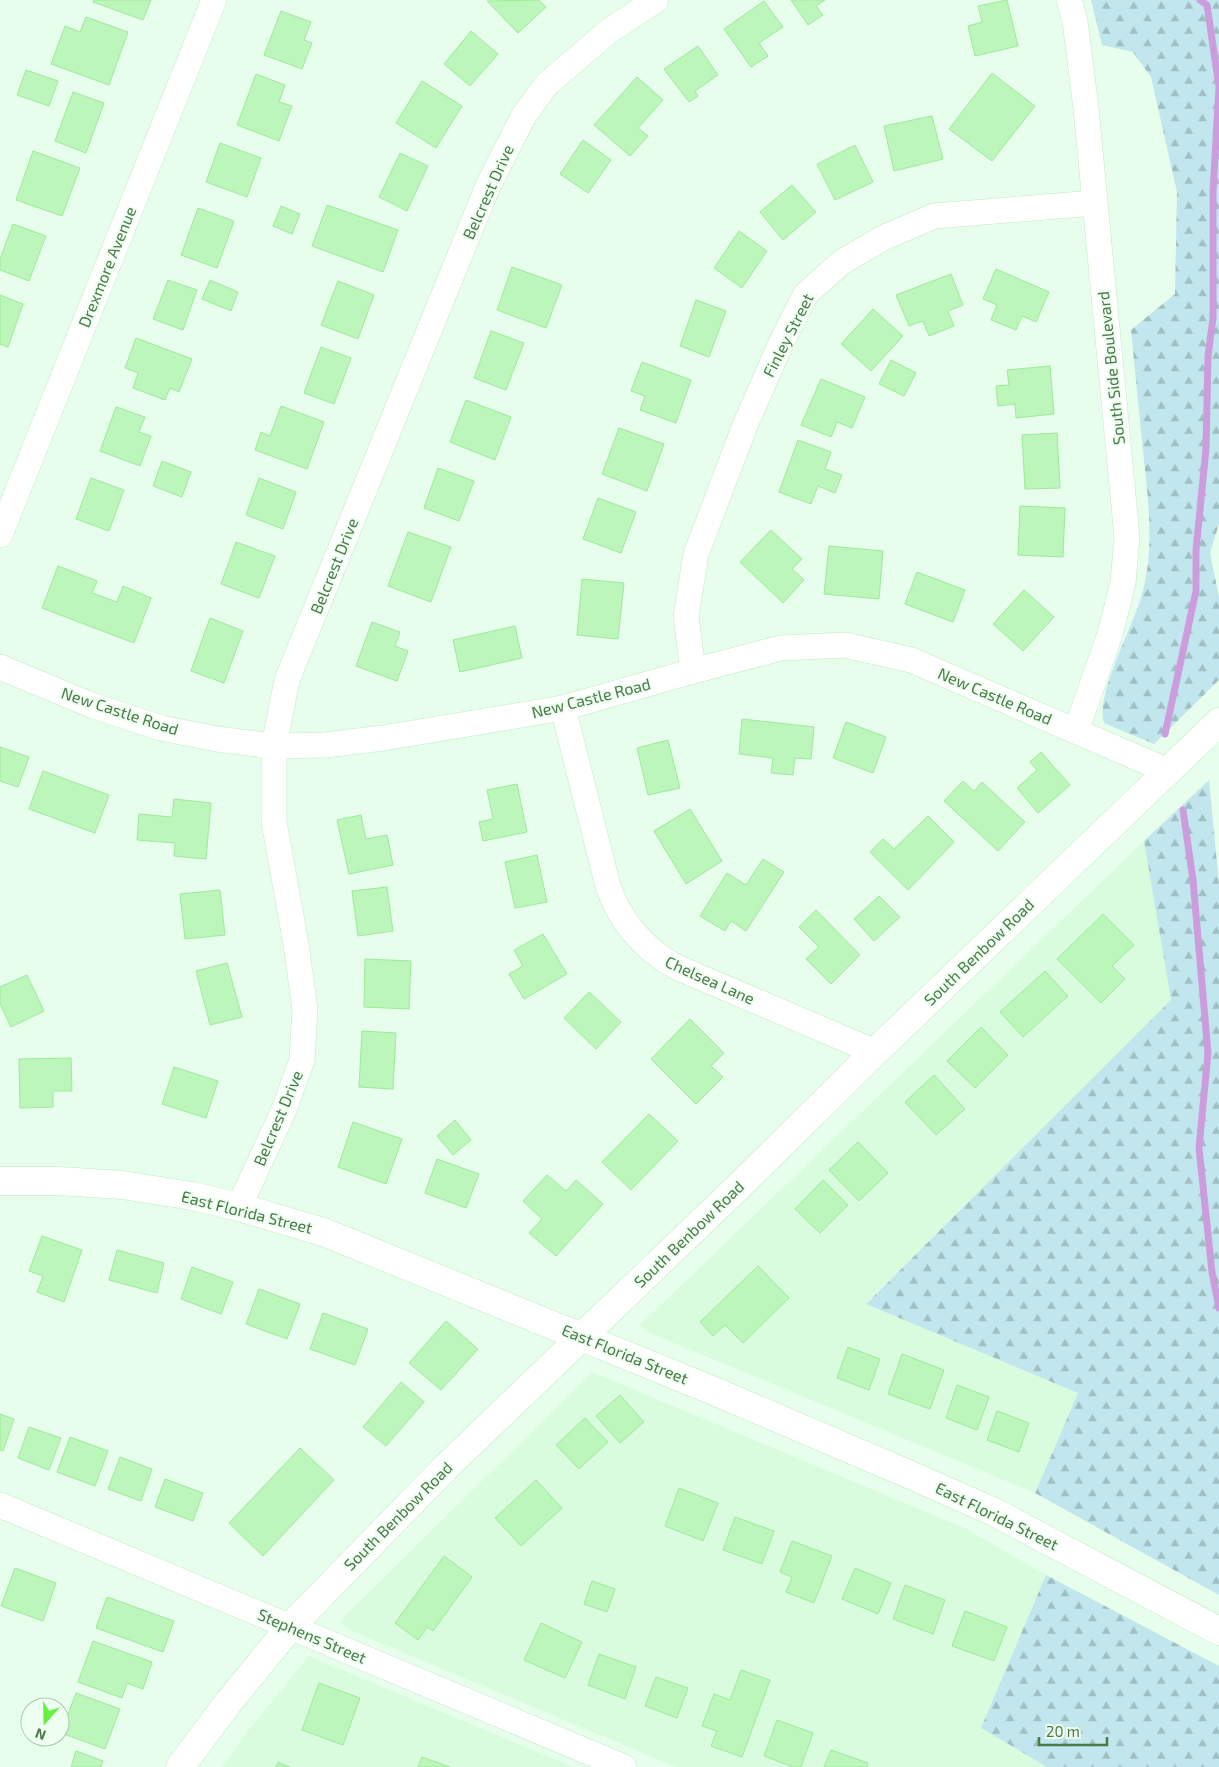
<svg xmlns="http://www.w3.org/2000/svg" width="1219" height="1767" viewBox="0 0 1219 1767" font-family="'Exo 2',sans-serif">
<defs>
<pattern id="forest-firs" width="22" height="20" patternUnits="userSpaceOnUse" patternTransform="scale(1.25)"><rect width="22" height="20" fill="#c2e6ee"/><path d="M5 1l3.5 6h-7zM16 11l3.5 6h-7z" fill="#a0bfc3"/></pattern>
</defs>
<rect width="100%" height="100%" fill="#e6feeb"/>
<g fill="#d9fcde">
<path d="M1144,841l28,159 -306,303 212,90 -43,100 -390,-162 -5,-6z"/>
<path d="M592,1372l375,157 79,46 -65,153 66,39h-371l-324,-136 -13,-9z"/>
<path d="M309,1656l264,111h-351l25,-35z"/>
</g>
<g fill="url(#forest-firs)">
<path d="M1091,0h128v524l-9,29 9,44v83l-65,64 -50,-21c-9,-30 30,-97 38,-129 13,-46 6,-96 1,-143 -4,-40 -8,-80 -12,-121l44,-36 2,-102 -26,-115 -18,-25 -31,-7z"/>
<path d="M1209,780l10,104v711l-184,-102 43,-100 -212,-89 305,-304 -27,-159z"/>
<path d="M1046,1575l173,91v101h-172l-66,-39z"/>
</g>
<g fill="none" stroke-linecap="round" stroke-linejoin="round">
<g stroke="#cc9ddd" stroke-width="7">
<path d="M1165,734l31,-143v-41l10,-101 2,-93 5,-38v-126l6,-105 -12,-82 -7,-5"/>
<path d="M1183,810l10,70 15,173 -9,95 13,124 7,36"/>
</g>
</g>
<g fill="#bcf6bb" stroke="#9dea9a">
<path d="M94,0h57l-8,20 -50,-18z"/>
<path d="M539,0l7,7 -28,26 -31,-32z"/>
<path d="M791,0h34l-9,6 7,9 -15,10z"/>
<path d="M1007,0l11,46 -43,10 -7,-30 14,-4 -4,-16z"/>
<path d="M764,1l19,26 -24,16 9,13 -17,11 -27,-38z"/>
<path d="M281,11l30,11 -7,18 8,3 -10,26 -38,-14z"/>
<path d="M86,17l42,15 -19,53 -58,-21 14,-38 15,6z"/>
<path d="M471,31l27,23 -28,32 -26,-22z"/>
<path d="M698,46l20,29 -23,16 3,5 -9,6 -25,-33z"/>
<path d="M26,70l32,11 -9,25 -32,-11z"/>
<path d="M992,73l43,33 -43,55 -43,-32z"/>
<path d="M256,74l29,11 -6,17 13,4 -13,35 -42,-16z"/>
<path d="M637,77l26,23 -25,28 10,8 -18,20 -36,-31z"/>
<path d="M422,81l40,25 -26,42 -40,-25z"/>
<path d="M73,92l31,11 -18,50 -31,-12z"/>
<path d="M932,116l11,43 -49,12 -10,-45z"/>
<path d="M583,140l28,20 -23,33 -28,-19z"/>
<path d="M220,143l41,15 -14,39 -41,-15z"/>
<path d="M855,145l18,37 -38,18 -18,-36z"/>
<path d="M33,151l47,17 -18,48 -46,-16z"/>
<path d="M400,153l28,13 -21,45 -28,-14z"/>
<path d="M792,185l24,27 -33,28 -23,-28z"/>
<path d="M327,205l71,25 -15,42 -71,-26z"/>
<path d="M281,206l19,8 -8,20 -19,-8z"/>
<path d="M198,208l36,13 -17,47 -36,-13z"/>
<path d="M13,224l33,12 -17,45 -29,-11v-11z"/>
<path d="M739,231l28,20 -25,37 -28,-20z"/>
<path d="M512,267l50,18 -16,43 -49,-18z"/>
<path d="M996,269l53,23 -13,30 -14,-6 -6,14 -25,-10 6,-15 -14,-6z"/>
<path d="M951,274l12,31 -15,6 6,15 -25,10 -6,-15 -14,5 -13,-31z"/>
<path d="M168,280l29,10 -14,40 -30,-11z"/>
<path d="M210,280l28,12 -7,19 -29,-12z"/>
<path d="M338,281l36,14 -16,44 -37,-14z"/>
<path d="M0,295l23,9 -15,43 -8,-3z"/>
<path d="M696,300l30,11 -17,46 -29,-11z"/>
<path d="M873,309l30,27 -32,35 -30,-27z"/>
<path d="M491,331l33,12 -18,47 -32,-12z"/>
<path d="M136,338l56,21 -13,33 -9,-4 -5,12 -32,-12 5,-15 -13,-5z"/>
<path d="M321,347l30,11 -17,46 -30,-11z"/>
<path d="M891,360l25,13 -12,23 -25,-12z"/>
<path d="M642,362l49,18 -15,43 -36,-13 5,-14 -14,-5z"/>
<path d="M1050,366l4,48 -38,4 -1,-14 -17,2 -2,-20 13,-1 -2,-15z"/>
<path d="M821,379l44,18 -13,31 -15,-6 -6,15 -30,-12z"/>
<path d="M466,400l45,17 -16,43 -45,-18z"/>
<path d="M281,406l43,16 -17,47 -52,-19 6,-18 9,4z"/>
<path d="M116,407l29,10 -6,15 12,4 -11,30 -40,-15z"/>
<path d="M619,428l45,16 -17,47 -45,-17z"/>
<path d="M1057,433l3,55 -35,1 -3,-54z"/>
<path d="M798,440l33,12 -6,17 17,6 -7,18 -17,-7 -7,18 -32,-12z"/>
<path d="M162,461l29,11 -9,25 -29,-11z"/>
<path d="M438,468l36,13 -15,40 -35,-13z"/>
<path d="M91,478l33,12 -15,41 -33,-12z"/>
<path d="M259,478l37,14 -13,37 -37,-14z"/>
<path d="M598,498l38,14 -15,41 -38,-14z"/>
<path d="M1020,506l45,2 -2,49 -45,-2z"/>
<path d="M771,530l31,29 -10,10 12,11 -21,23 -43,-41z"/>
<path d="M408,532l43,15 -20,55 -43,-16z"/>
<path d="M236,542l39,14 -16,42 -38,-14z"/>
<path d="M829,546l54,5 -4,48 -55,-5z"/>
<path d="M58,566l39,15 -5,12 25,9 6,-16 28,12 -17,45 -92,-35z"/>
<path d="M917,572l48,18 -12,32 -48,-18z"/>
<path d="M582,579l42,4 -6,56 -41,-4z"/>
<path d="M1024,590l30,27 -31,34 -30,-27z"/>
<path d="M210,618l33,13 -19,52 -33,-12z"/>
<path d="M372,622l28,10 -5,14 13,5 -11,30 -41,-15z"/>
<path d="M515,626l7,32 -62,14 -7,-32z"/>
<path d="M742,719l72,8 -3,32 -16,-1 -2,17 -22,-2 2,-15 -34,-4z"/>
<path d="M846,722l40,15 -13,36 -40,-15z"/>
<path d="M668,740l12,48 -32,7 -11,-47z"/>
<path d="M0,747l29,10 -11,30 -18,-6z"/>
<path d="M1041,752l29,33 -32,28 -21,-25 20,-18 -7,-8z"/>
<path d="M43,771l66,24 -14,38 -66,-24z"/>
<path d="M963,781l11,10 8,-9 43,40 -27,29 -54,-50z"/>
<path d="M517,784l10,48 -44,9 -4,-19 14,-3 -6,-29z"/>
<path d="M174,799l37,4 -5,56 -32,-3 1,-13 -38,-3 2,-26 33,3z"/>
<path d="M690,809l32,52 -36,23 -32,-53z"/>
<path d="M361,815l5,24 21,-4 6,30 -44,9 -12,-54z"/>
<path d="M928,816l26,26 -46,48 -38,-38 13,-13 11,10z"/>
<path d="M537,855l10,47 -32,6 -10,-46z"/>
<path d="M763,859l21,13 -38,59 -15,-10 -6,10 -25,-15 27,-43 19,12z"/>
<path d="M387,887l6,44 -35,5 -6,-45z"/>
<path d="M220,890l5,45 -40,4 -5,-45z"/>
<path d="M879,896l21,21 -26,24 -20,-22z"/>
<path d="M816,910l44,45 -29,29 -25,-25 13,-12 -20,-20z"/>
<path d="M1103,914l31,31 -22,21 13,13 -24,24 -44,-44z"/>
<path d="M543,934l24,40 -43,25 -15,-25 14,-8 -9,-16z"/>
<path d="M365,959l46,2 -2,48 -45,-2z"/>
<path d="M227,963l15,54 -32,8 -14,-54z"/>
<path d="M1045,971l23,25 -45,41 -23,-25z"/>
<path d="M27,975l17,36 -33,16 -11,-23v-17z"/>
<path d="M589,992l32,30 -25,27 -32,-31z"/>
<path d="M690,1019l34,34 -13,13 12,11 -27,27 -45,-45z"/>
<path d="M981,1027l27,28 -33,33 -28,-27z"/>
<path d="M362,1031l34,2 -3,56 -34,-2z"/>
<path d="M71,1058l1,33h-19v16l-33,1 -1,-49z"/>
<path d="M174,1067l44,14 -12,37 -44,-14z"/>
<path d="M934,1075l31,34 -29,26 -31,-33z"/>
<path d="M649,1114l29,27 -47,49 -29,-28z"/>
<path d="M455,1120l16,20 -18,15 -16,-19z"/>
<path d="M353,1122l49,17 -16,45 -48,-17z"/>
<path d="M858,1142l30,31 -29,28 -30,-31z"/>
<path d="M437,1159l42,15 -13,34 -41,-15z"/>
<path d="M547,1175l19,16 10,-11 27,24 -47,52 -27,-23 13,-14 -19,-18z"/>
<path d="M823,1180l25,25 -28,28 -25,-24z"/>
<path d="M42,1236l40,14 -18,52 -27,-10 6,-16 -14,-5z"/>
<path d="M117,1250l47,13 -7,30 -48,-13z"/>
<path d="M758,1266l31,32 -46,45 -18,-18 -12,11 -13,-14z"/>
<path d="M192,1267l41,15 -12,32 -40,-15z"/>
<path d="M259,1289l41,15 -13,35 -41,-15z"/>
<path d="M323,1313l45,16 -13,36 -45,-16z"/>
<path d="M446,1321l32,28 -37,41 -32,-27z"/>
<path d="M848,1347l32,12 -11,31 -32,-12z"/>
<path d="M902,1354l42,16 -14,39 -42,-15z"/>
<path d="M401,1382l23,20 -38,44 -23,-19z"/>
<path d="M957,1385l32,12 -12,33 -31,-12z"/>
<path d="M620,1395l24,27 -24,21 -24,-27z"/>
<path d="M997,1411l32,12 -10,29 -32,-12z"/>
<path d="M0,1414l14,5 -11,32 -3,-1z"/>
<path d="M585,1418l23,24 -29,27 -23,-24z"/>
<path d="M29,1427l32,11 -12,32 -31,-12z"/>
<path d="M70,1437l38,14 -13,35 -38,-14z"/>
<path d="M300,1448l34,32 -71,76 -34,-33z"/>
<path d="M120,1457l32,12 -11,32 -33,-12z"/>
<path d="M165,1479l38,14 -10,28 -38,-14z"/>
<path d="M536,1480l26,28 -41,38 -26,-28z"/>
<path d="M679,1488l39,15 -15,38 -38,-15z"/>
<path d="M735,1517l39,14 -12,33 -39,-14z"/>
<path d="M792,1541l40,15 -18,47 -28,-11 6,-15 -12,-5z"/>
<path d="M444,1556l28,21 -39,54 -6,-4 -9,13 -23,-17z"/>
<path d="M15,1568l41,15 -13,38 -42,-15z"/>
<path d="M855,1568l36,15 -13,31 -36,-15z"/>
<path d="M592,1581l23,8 -8,23 -23,-8z"/>
<path d="M905,1585l40,15 -12,34 -40,-15z"/>
<path d="M107,1597l67,24 -11,31 -67,-24z"/>
<path d="M965,1611l42,16 -13,34 -42,-15z"/>
<path d="M541,1623l41,19 -17,36 -41,-18z"/>
<path d="M93,1641l59,21 -9,27 -16,-6 -5,15 -44,-16z"/>
<path d="M599,1654l37,13 -11,32 -37,-14z"/>
<path d="M741,1670l29,10 -28,77 -31,-11 6,-15 -15,-5 12,-32 16,6z"/>
<path d="M656,1677l32,11 -11,30 -32,-12z"/>
<path d="M319,1683l41,15 -17,47 -41,-15z"/>
<path d="M76,1693l44,16 -15,40 -44,-16z"/>
<path d="M777,1720l36,13 -12,34h-8l-29,-11z"/>
<path d="M831,1750l37,13 -1,4h-43z"/>
<path d="M76,1751l27,10 -2,6h-30z"/>
<path d="M422,1757l28,10h-32z"/>
<path d="M278,1762l12,5h-14z"/>
</g>
<g fill="none" stroke-linecap="round" stroke-linejoin="round">
<g stroke="#c5e9c7" stroke-width="26">
<g id="minor">
<path d="M1069,0l6,21 11,87 41,429 -4,46 -13,51 -34,97"/>
<path d="M0,535l214,-535"/>
<path d="M0,667l91,38 70,23 56,11 57,7 52,-1 57,-7 180,-30 130,-37 88,-23 64,-3 66,15 257,111"/>
<path d="M693,671l-7,-55 10,-62 50,-131 36,-82 24,-47 36,-32 41,-24 51,-22 160,-13"/>
<path d="M563,708l45,178c12,35 34,61 66,80l201,86"/>
<path d="M239,1207l44,-95 19,-52 3,-51 -9,-65 -22,-122v-76l13,-66 201,-494 35,-69 23,-32 63,-54 47,-31"/>
<path d="M0,1505l624,262"/>
</g>
</g>
<g stroke="#bfecc2" stroke-width="29">
<g id="secondary">
<path d="M0,1181h59l63,4 70,11 47,11 87,26 388,158 199,85 81,36 225,119"/>
<path d="M180,1767l48,-64 62,-76 155,-159 293,-281 137,-135 344,-330"/>
</g>
</g>
<use href="#minor" stroke="#fff" stroke-width="25"/>
<use href="#secondary" stroke="#fff" stroke-width="28"/>
</g>
<g text-anchor="middle" stroke-width="4" stroke-linejoin="round" paint-order="stroke">
<g font-size="16" fill="#4b7a48" stroke="#eefff1">
<text transform="translate(488 192) rotate(-66)" y="6">Belcrest Drive</text>
<text transform="translate(107 267) rotate(-68)" y="6">Drexmore Avenue</text>
<text transform="translate(788 335) rotate(-63)" y="6">Finley Street</text>
<text transform="translate(1111 368) rotate(-96)" y="6">South Side Boulevard</text>
<text transform="translate(334 566) rotate(-68)" y="6">Belcrest Drive</text>
<text transform="translate(995 696) rotate(23)" y="6">New Castle Road</text>
<text transform="translate(591 698) rotate(-14)" y="6">New Castle Road</text>
<text transform="translate(120 711) rotate(18)" y="6">New Castle Road</text>
<text transform="translate(979 952) rotate(-44)" y="6">South Benbow Road</text>
<text transform="translate(710 980) rotate(24)" y="6">Chelsea Lane</text>
<text transform="translate(278 1118) rotate(-67)" y="6">Belcrest Drive</text>
<text transform="translate(247 1212) rotate(14)" y="6">East Florida Street</text>
<text transform="translate(689 1234) rotate(-44)" y="6">South Benbow Road</text>
<text transform="translate(625 1354) rotate(22)" y="6">East Florida Street</text>
<text transform="translate(398 1516) rotate(-45)" y="6">South Benbow Road</text>
<text transform="translate(997 1516) rotate(26)" y="6">East Florida Street</text>
<text transform="translate(312 1636) rotate(23)" y="6">Stephens Street</text>
</g>
</g>
<g transform="translate(45 1722) rotate(200)"><circle r="24" fill="#eefff1" stroke="#adcaad"/>
<path d="M0-4L9 19L0 12L-9 19Z" fill="#63f241"/>
<text y="-8" font-size="14" font-weight="bold" text-anchor="middle" fill="#4b7a48">N</text>
</g>
<path d="M1039 1737v8h68v-8" fill="none" stroke="#4b7a48" stroke-width="2.5"/>
<text x="1046" y="1737" font-size="15" fill="#4b7a48" stroke="#eefff1" stroke-width="4" paint-order="stroke">20 m</text>
</svg>
